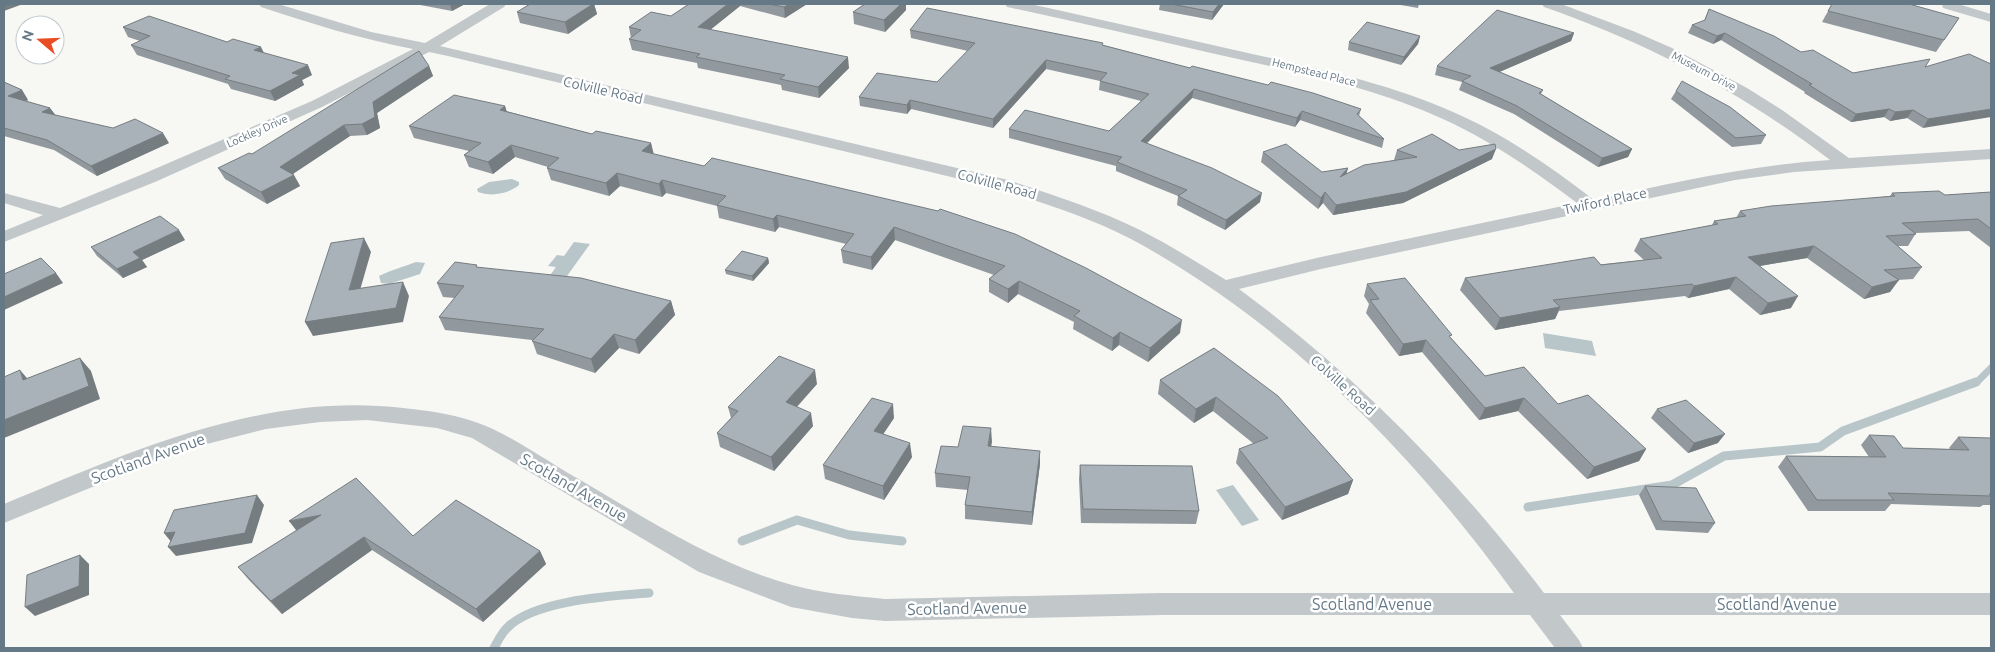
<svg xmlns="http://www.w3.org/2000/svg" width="1995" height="652" viewBox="0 0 1995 652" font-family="Ubuntu,sans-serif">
<rect width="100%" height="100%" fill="#f7f7f4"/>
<g fill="#b8c6c9">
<path d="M512,179l7,3v3c-11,9 -27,12 -41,7l-1,-3 12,-7z"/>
<path d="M574,242l16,2 -28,39 -16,-2 10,-14 -8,-1 9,-11 7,1z"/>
<path d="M416,262l9,1 -5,11 -31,10 -8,-1 -2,-7c12,-6 24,-9 37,-14z"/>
<path d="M1543,333l49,8 4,15 -51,-8z"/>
<path d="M1233,485l26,35 -17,6 -26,-36z"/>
</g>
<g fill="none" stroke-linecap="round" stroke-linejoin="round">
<path stroke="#b8c6c9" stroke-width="7" d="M1973,384l4,-2 14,-14"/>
<g stroke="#b8c6c9" stroke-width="9">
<path d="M1528,507l144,-22 52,-29 96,-9 23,-16 133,-49"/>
<path d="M742,541l55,-21 52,15 53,6"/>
<path d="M494,648c4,-7 7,-14 13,-20 27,-28 104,-32 142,-35"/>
</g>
<g fill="#c2c7ca" fill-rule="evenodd">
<path d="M259,4h19l93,28 54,11 65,-39h16l-2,3 -64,39 568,134c45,15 90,29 132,50 30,15 58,33 86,50l95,-23 256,-54c-42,-32 -86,-62 -134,-84 -73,-34 -154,-48 -232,-66 -66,-15 -133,-31 -199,-45l-5,-1 -2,-3h25l32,7c59,13 118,27 177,40 72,16 146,31 214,61 51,22 97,54 141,88 78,-17 156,-35 236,-40 -87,-67 -182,-117 -286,-153l-2,-3h19l72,27 39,17 75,40 35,22 67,48 142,-9v10l-197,13 -59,8 -414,89 -82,20c117,86 217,188 305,304h447v22h-431l19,25 4,8h-28l-25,-33h-368l-277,6 -33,-3 -61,-11 -92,-35 -227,-134 -35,-10 -70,-8 -47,2 -54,7 -83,21 -179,73v-19c128,-53 257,-112 399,-96 28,3 57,7 83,18 26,11 57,32 82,47 72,41 143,90 224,112 29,8 62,11 93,14l277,-6h352c-102,-141 -229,-271 -383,-354 -42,-22 -89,-36 -134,-51l-549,-132 -19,-4 -107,55 -167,75 -151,60v-11l39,-16 -39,-12v-10l56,15 83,-34 169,-73 101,-52c-52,-10 -101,-25 -152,-42z"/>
<path d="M1942,4h16l33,10v8l-48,-14z"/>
</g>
</g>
<g fill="#91999e">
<path d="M415,4h50l-13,7z"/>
<path d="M530,4h64l3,10 -29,20 -48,-11 -3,-11z"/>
<path d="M689,4h118l-22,14 -45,-12 -30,24 139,38 -30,30 -37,-8 -1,-5 -83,-17 -1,-5 -65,-13 -3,-11 2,-1 -2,-11 42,-11z"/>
<path d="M865,4h41v6l-21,22 -31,-8 -1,-12z"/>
<path d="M1160,4h64l-12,16 -53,-10z"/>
<path d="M1395,4h24l-1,4z"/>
<path d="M1832,4l127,14 -23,34 -114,-30z"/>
<path d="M1709,9l92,43 52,21 73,-6 65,-3 -68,64 -16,-10 -17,3 -6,-4 -33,5 -47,-29 1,-1 -84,-52 -8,4 -25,-11 4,-8 12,-4z"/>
<path d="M123,27l104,15 37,11 48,22 -10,5 2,5 -29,16 -44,-12 -3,-5 -91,-29 -6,-10 9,-4 -12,-4z"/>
<path d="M910,30l193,15 87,23 171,41 -2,7 25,23 -2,9 -82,-28 -5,7 -103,-29 -45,45 113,59 -35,28 -48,-25 1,-9 -62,-25v-5l-107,-28v-9l100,2 32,-30 -42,-11 1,-9 -54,-12 -53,59 -82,-19 -4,5 -47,-8 -1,-9 78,-15 31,-31 -57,-13z"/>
<path d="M1574,33l-3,8 -72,31 44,18 -2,4 91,55 -4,8 -30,10 -84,-53 -55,-24 3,-8 -27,-7 2,-9z"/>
<path d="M1420,36l-2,8 -17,21 -53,-15 1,-8z"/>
<path d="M429,66l4,10 -56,37 3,15 -13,7 -17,1 -57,38 7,12 -33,18 -42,-25 -7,-11 34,-14z"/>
<path d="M4,82l18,8 6,10 -2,1 24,7 5,7 114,28 -72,33 -43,-26 -50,-14z"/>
<path d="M1676,91l90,44 -5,9 -29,3 -61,-48z"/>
<path d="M505,106l1,5 86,23 59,9 2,11 51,12 234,45 242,122 -32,29 -29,-17 -7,6 -39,-22 1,-7 -56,-28 -10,9 -19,-11v-13l5,-4 -99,-35 -23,30 -29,-7 -2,-13 5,-6 -67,-17 -4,5 -56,-14 -2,-12 -51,-13 -4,4 -42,-11 -11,10 -58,-16 -4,-12 1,-1 -33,-10 -22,17 -24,-7 -5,-12 5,-4 -55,-13 -5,-12z"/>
<path d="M1397,150h62l33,9 -89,44 -70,12 -10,-12 -5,6 -57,-47 2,-10 59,20 26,-4 -2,6 48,-14z"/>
<path d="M1991,192v56l-22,-17 -53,2 -8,13h-10l24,21 -9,12 -15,1 -8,12 -26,7 -57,-41 -47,8 31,42 -31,7 -31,-26 -41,9 -3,-2 -126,15 -4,8 -60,11 -35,-40 5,-12 179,-18 -10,-9 6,-12 72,-14 2,-4 22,-3 4,-7 150,-15 2,-3 53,2z"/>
<path d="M185,240l-43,20 5,7 -24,11 -26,-22 -6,-9z"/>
<path d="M768,258l1,5 -16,18 -27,-7 -1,-4z"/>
<path d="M478,267l193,34 4,14 -36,39 -20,-6 -24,25 -58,-19 -5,-14 -87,-10 -6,-13 16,-19 -12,-1 -6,-14z"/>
<path d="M1367,284l84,54 34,38 73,28 88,45 -7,12 -52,18 -69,-68 -39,9 -57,-68 -23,4 -33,-43 3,-9 -5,-8z"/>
<path d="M1214,348l139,132 -5,14 -66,26 -46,-57 3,-14 15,-5 -41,-33 -19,12 -36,-29 2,-14z"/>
<path d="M817,384l-20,23 16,19 -39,45 -54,-24 -3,-14 14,-15 -3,-11z"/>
<path d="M1657,409l61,34 -30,10 -37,-35z"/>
<path d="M894,418l-11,16 29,23 -28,43 -59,-21 -2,-14z"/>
<path d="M991,428v18l49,18 -8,61 -67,-6v-14l3,-15 -32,-3 -1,-14 23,-26z"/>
<path d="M1869,435l34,13 47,1 -1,-1 9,-11 33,2v66h-8l-3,2 -89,-3 -6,7h-77l-30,-44 8,-11 83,1 -8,-12z"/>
<path d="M1080,465l119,46 -3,13 -115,-1 -2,-44z"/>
<path d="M1645,486l70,37 -7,10 -52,-3 -17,-35z"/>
<path d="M296,531l117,5 127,15 6,13 -63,58 -111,-72 -90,64 -33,-34 -11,-13z"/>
</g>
<g fill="#767d81">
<path d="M4,4h19l-19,7z"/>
<path d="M450,4h15l-13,7z"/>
<path d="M593,4h1l3,10 -29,20 -3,-12z"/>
<path d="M728,4h12v2l-40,32 -2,-11z"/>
<path d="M790,4h17l-22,14 -1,-11z"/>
<path d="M901,4h5v6l-21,22 -1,-12z"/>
<path d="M1219,4h5l-12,16 1,-8z"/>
<path d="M1574,33l-3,8 -83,36 2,-9z"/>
<path d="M1725,33l-4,7 -8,4 4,-8z"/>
<path d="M1420,36l-2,8 -17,21 3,-8z"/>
<path d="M261,47l5,10 -12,-7z"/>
<path d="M848,57l1,11 -30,30 -1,-11z"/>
<path d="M1046,60v9l-53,59v-9z"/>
<path d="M308,65l4,10 -10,5 2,5 -29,16 -5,-10 22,-18z"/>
<path d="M429,66l4,10 -56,37 3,15 -13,7 -5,-11 11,-22z"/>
<path d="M1194,89l-2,9 -52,52 1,-9z"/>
<path d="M22,90l6,10 -13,5 -7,-9z"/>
<path d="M910,100l1,9 -4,5v-9z"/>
<path d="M505,106l4,12 -9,-8z"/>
<path d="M50,108l7,9 -15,-5z"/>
<path d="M1889,109l-5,8 -33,5 5,-8z"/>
<path d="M1991,109v8l-68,11 5,-9z"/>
<path d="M1913,110l-6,8 -17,3 5,-9z"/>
<path d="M1302,111l-2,9 -5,7 2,-9z"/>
<path d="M344,125l6,11 -65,43 -5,-12z"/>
<path d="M163,133l6,10 -72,33 -6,-10z"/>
<path d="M651,143l3,12 -12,-4z"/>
<path d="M511,145l4,12 -22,17 -5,-12z"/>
<path d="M1496,149l-4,10 -89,44 -70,12 3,-10z"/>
<path d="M1632,149l-4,8 -30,10 4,-9z"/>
<path d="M1348,168l-3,11 -5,-2z"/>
<path d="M617,173l3,13 -11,10 -3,-13z"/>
<path d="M294,175l6,11 -33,18 -6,-12z"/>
<path d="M662,180l4,13 -4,4 -3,-13z"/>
<path d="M1325,192l-2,11 -5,6 3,-11z"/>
<path d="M1262,193l-2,9 -35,28 1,-10z"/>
<path d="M777,215l2,12 -4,5 -2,-13z"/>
<path d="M894,227l1,13 -23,30 -1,-13z"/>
<path d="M179,230l6,10 -43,20 5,7 -24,11 -6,-9 16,-17z"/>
<path d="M364,238l7,14 -15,52 -7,-14z"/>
<path d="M1814,246l-7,12 -66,11 7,-12z"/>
<path d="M768,258l1,5 -16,18 -1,-5z"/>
<path d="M56,273l7,10 -59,27v-13z"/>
<path d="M1736,277l-7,12 -41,9 6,-12z"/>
<path d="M1899,280l-9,12 -26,7 8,-12z"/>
<path d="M1019,281l-1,13 -10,9v-14z"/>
<path d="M403,282l6,14 -6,26 -90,14 -8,-14z"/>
<path d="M1798,296l-7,12 -31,7 8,-12z"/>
<path d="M671,301l4,14 -36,39 -4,-14z"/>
<path d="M1560,307l-5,12 -60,11 5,-12z"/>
<path d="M1182,320l-2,13 -32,29 2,-14z"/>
<path d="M1120,332l-1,13 -7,6 1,-13z"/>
<path d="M614,334l5,14 -24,25 -4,-14z"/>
<path d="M1426,340l-4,12 -23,4 4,-12z"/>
<path d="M80,358l11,13 9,28 -96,39v-18z"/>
<path d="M20,370l12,14 -9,-4z"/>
<path d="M815,370l2,14 -29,32 -2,-14z"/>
<path d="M1216,397l-3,14 -19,12 2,-14z"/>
<path d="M1524,398l-6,13 -39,9 6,-12z"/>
<path d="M893,404l1,14 -18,27 -2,-14z"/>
<path d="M811,413l2,13 -39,45 -3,-14z"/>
<path d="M991,428l1,14 -3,17 -1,-13z"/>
<path d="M1725,434l-7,9 -30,10 6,-10z"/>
<path d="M910,443l2,14 -28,43 -1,-14z"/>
<path d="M1646,449l-7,12 -52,18 7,-12z"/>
<path d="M1040,451v13l-8,61v-13z"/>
<path d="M1353,480l-5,14 -66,26 3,-13z"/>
<path d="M257,495l7,10 -12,38 -76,13 -8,-9z"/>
<path d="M321,515l-22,19 -10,-13z"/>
<path d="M175,532l-3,11 -8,-10z"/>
<path d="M364,537l8,13 -90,64 -11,-13z"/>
<path d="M540,551l6,13 -63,58 -7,-13z"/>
<path d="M80,555l9,9v31l-54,21 -10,-9z"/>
</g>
<g fill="#a9b2b8" stroke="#767d81">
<path d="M530,4h63l-28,18 -48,-10z"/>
<path d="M689,4h39l-30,23 150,30 -30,30 -38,-8 5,-4 -89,-18 4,-3 -71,-15 12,-9 -12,-3 22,-15 20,4z"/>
<path d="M769,4h21l-6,3z"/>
<path d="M865,4h36l-17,16 -31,-8z"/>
<path d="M1171,4h48l-6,8z"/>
<path d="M1832,4h77l50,14 -15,22 -116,-29z"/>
<path d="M927,8l176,35 -1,2 88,23 2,-2 76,19 3,-3 42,11 48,16 -4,5 27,25 -82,-28 -5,7 -103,-29 -53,52 71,27 50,25 -36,27 -48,-24 9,-6 -70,-28 5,-5 -113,-28 16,-19 84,21 40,-37 -49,-13 7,-8 -61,-13 -53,59 -83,-19 -3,5 -48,-8 18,-24 60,9 38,-39 -65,-13z"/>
<path d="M1709,9l65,27 27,16 12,-2 40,23 77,-14 -5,8 44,-13 22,10v45l-63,10 -15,-9 -18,2 -6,-3 -33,5 -47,-29 3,-1 -87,-51 -8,3 -25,-11 13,-5z"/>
<path d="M1497,10l77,23 -84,35 53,22 -4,3 93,56 -30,9 -85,-52 -55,-25 9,-5 -34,-10z"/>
<path d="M149,16l78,26 6,-3 28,8 -7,3 54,15 -16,8 8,2 -30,16 -45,-12 5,-3 -99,-31 19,-9 -27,-9z"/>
<path d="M1367,22l53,14 -16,21 -55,-15z"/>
<path d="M419,51l10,15 -56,36 2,15 -13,7 -18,1 -64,42 14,8 -33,17 -43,-24 31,-15 3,1z"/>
<path d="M1682,81l48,26 36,28 -30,3 -60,-47z"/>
<path d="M4,82l18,8 -14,6 42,12 -8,4 71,16 22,-9 28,14 -72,33 -44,-26 -43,-12z"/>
<path d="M454,95l51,11 -5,4 92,24 4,-3 55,12 -9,8 62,15 8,-8 226,53 2,-2 75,25 71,34 96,52 -32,28 -30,-16 -7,6 -39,-22 6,-5 -61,-30 -11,8 -19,-10 16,-13 -111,-39 -23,30 -30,-7 13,-16 -77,-19 -4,4 -56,-14 9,-9 -64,-16 -3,4 -42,-11 -11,10 -59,-15 12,-10 -48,-13 -23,17 -24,-7 17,-12 -72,-17z"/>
<path d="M1432,134l27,16 36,-6 1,5 -90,43 -70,13 -11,-13 -4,6 -58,-46 23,-8 36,28 26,-4 -8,9 24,-12 53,-8 -20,-7z"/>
<path d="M1939,191l6,4 46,-3v37l-13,-10 -76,4 14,11 -30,2 36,31 -38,3 15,10 -27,7 -58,-41 -66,11 50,39 -30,7 -32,-26 -42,9 -2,-2 -139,16 7,7 -60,11 -35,-40 129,-21 7,8 61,-7 -22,-19 78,-15 -4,-3 32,-5 -6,-5 31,-5 124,-10 -3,-3z"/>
<path d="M160,216l19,14 -46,22 7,6 -23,11 -26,-22z"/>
<path d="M364,238l-15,52 54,-8 -7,26 -91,14 26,-79z"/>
<path d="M742,251l26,7 -16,18 -27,-6z"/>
<path d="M41,258l15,15 -52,24v-23z"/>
<path d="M455,262l22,3 -1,2 105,11 90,23 -36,39 -21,-6 -23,25 -59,-18 12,-12 -105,-12 25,-31 -27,-3z"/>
<path d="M1405,278l47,57 -3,1 36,40 39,-9 34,37 30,-9 58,54 -52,18 -70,-69 -39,10 -59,-68 -23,4 -33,-44 9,-1 -12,-15z"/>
<path d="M1214,348l64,48 75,84 -68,27 -46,-58 29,-11 -52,-41 -20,12 -36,-29z"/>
<path d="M779,356l36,14 -29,32 25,11 -40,44 -54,-24 21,-22 -10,-4z"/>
<path d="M80,358l9,28 -85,34v-43l16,-7 3,10z"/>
<path d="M872,398l21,6 -19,27 36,12 -27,43 -60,-21z"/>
<path d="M1686,400l39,34 -31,9 -37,-34z"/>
<path d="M963,426l28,2 -3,18 52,5 -8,61 -67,-7 5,-28 -35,-4 6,-27 17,1z"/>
<path d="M1869,435l25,1 9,12 66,2 -11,-13 32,1 1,1v55h-2l2,2 -103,-3 6,7h-77l-31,-44 100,1z"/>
<path d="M1080,465l112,1 7,45 -116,-2z"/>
<path d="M356,478l57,58 43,-36 84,51 -64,58 -112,-72 -93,64 -33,-34 83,-52 -32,6z"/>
<path d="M1645,486l51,2 19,35 -53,-2z"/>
<path d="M257,495l-12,38 -77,14 7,-15 -11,1 10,-23z"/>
<path d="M80,555l-1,31 -54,21 2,-32z"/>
</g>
<g text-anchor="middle" stroke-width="5" stroke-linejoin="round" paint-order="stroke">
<g font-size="11" fill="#657886" stroke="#fff">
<text transform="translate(1704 71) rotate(28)" y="4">Museum Drive</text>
<text transform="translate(1314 72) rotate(14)" y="4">Hempstead Place</text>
<text transform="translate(257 131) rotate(-24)" y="4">Lockley Drive</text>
</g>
<g font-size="14" fill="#657886" stroke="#fff">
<text transform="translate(603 90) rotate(13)" y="5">Colville Road</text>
<text transform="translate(997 184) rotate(15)" y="5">Colville Road</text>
<text transform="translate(1605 201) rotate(-12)" y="5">Twiford Place</text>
<text transform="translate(1343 385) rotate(42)" y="5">Colville Road</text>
</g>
<g font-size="16" fill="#657886" stroke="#fff">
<text transform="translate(148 458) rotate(-20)" y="6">Scotland Avenue</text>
<text transform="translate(574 487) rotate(30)" y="6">Scotland Avenue</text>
<text x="1372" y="610">Scotland Avenue</text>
<text x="1777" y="610">Scotland Avenue</text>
<text transform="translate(967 608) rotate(-1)" y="6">Scotland Avenue</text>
</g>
</g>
<rect width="1995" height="652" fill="none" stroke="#657886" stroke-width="10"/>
<g transform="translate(40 40) rotate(289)"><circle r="24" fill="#ffffff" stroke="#c1c9cf"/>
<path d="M0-4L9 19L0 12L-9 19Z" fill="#e94d23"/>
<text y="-8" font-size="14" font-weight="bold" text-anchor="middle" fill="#657886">N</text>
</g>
</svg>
